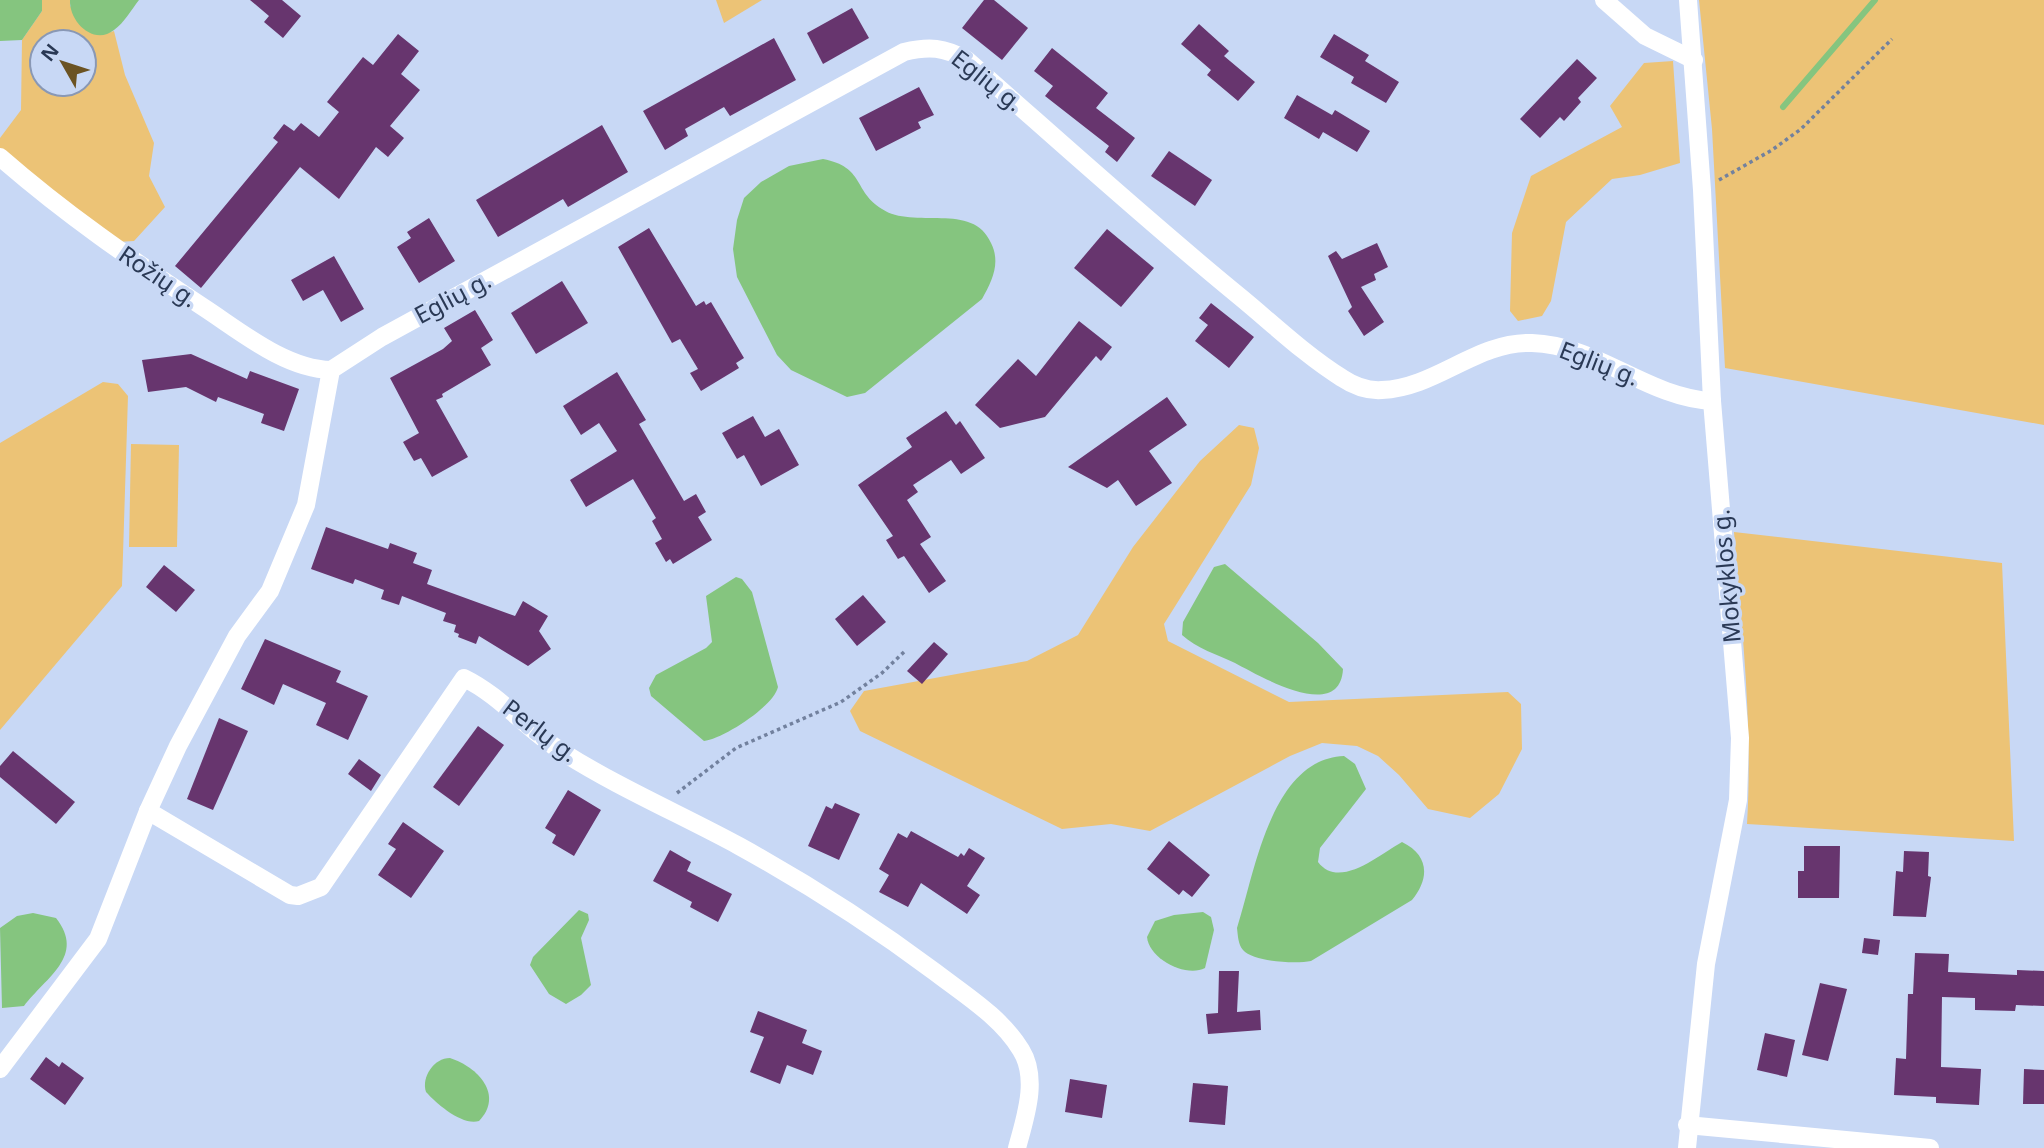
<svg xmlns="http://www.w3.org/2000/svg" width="2044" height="1148" viewBox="0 0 2044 1148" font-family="'Noto Sans',sans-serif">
<rect width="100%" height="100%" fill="#c8d8f5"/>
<g fill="#ecc376" fill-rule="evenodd">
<path d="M42,0h28v6l31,29 13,-4 11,44 29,68 -5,33 16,31 -31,34 -17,1 -66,-48 -51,-46v-10l21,-28 1,-70 20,-29zM42,42h42v42h-42z"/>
<path d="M716,0h46l-38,23z"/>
<path d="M1699,0h345v425l-319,-57 -13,-239z"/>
<path d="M1673,61l7,102 -40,12 -28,4 -46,43 -15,79 -9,15 -24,5 -8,-10 2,-78 19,-57 91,-49 -12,-21 34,-43z"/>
<path d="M103,382l15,2 10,12 -6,190 -122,144v-287z"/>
<path d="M1239,425l15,3 5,20 -8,37 -87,139 4,17 121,61 219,-10 13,12 1,45 -23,45 -29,24 -42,-9 -29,-34 -21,-19 -21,-10 -35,-3 -32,13 -140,75 -39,-7 -49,5 -202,-98 -10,-20 14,-20 163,-30 51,-26 55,-88 67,-86z"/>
<path d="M131,444l48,1 -2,102h-48z"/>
<path d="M1734,532l268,31 12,278 -267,-17c6,-98 -5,-194 -13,-292z"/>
</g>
<g fill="#85c57f">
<path d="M0,0h42v11l-20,29 -22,1z"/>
<path d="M70,0h69c-7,9 -15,23 -25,30 -20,16 -45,-8 -44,-30z"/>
<path d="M823,159c42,8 30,32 59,50 31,21 91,-8 109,34 10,20 1,38 -9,56l-117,94 -18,4 -56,-27 -14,-15 -40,-78 -4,-28 4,-29 7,-22 17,-16 28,-16z"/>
<path d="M1225,564l93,79 25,26c-3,55 -85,6 -108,-6 -17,-8 -39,-15 -53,-28l1,-13 31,-55z"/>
<path d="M736,577l6,2 10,13 26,95c-4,19 -55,52 -74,54l-53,-45 -2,-8 7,-13 50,-27 6,-6 -6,-46z"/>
<path d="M1344,756l11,8 11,25 -46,59 -2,14c21,28 61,-7 84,-20 27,13 28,36 10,58l-101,61c-15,3 -58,1 -68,-11 -5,-6 -5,-14 -6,-22 18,-56 34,-169 107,-172z"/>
<path d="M579,910l9,4 1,6 -8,18 10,47 -10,10 -15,9 -17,-10 -19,-29 3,-8z"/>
<path d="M1203,912l8,5 3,13 -9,38c-19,10 -56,-9 -58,-31l8,-16 19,-6z"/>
<path d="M33,913l23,5c30,38 -10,59 -32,88l-22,2 -2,-80 17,-12z"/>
<path d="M450,1058c28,9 54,37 29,63 -17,5 -42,-17 -53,-29 -5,-15 8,-34 24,-34z"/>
</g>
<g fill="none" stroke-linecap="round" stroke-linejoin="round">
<path stroke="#85c57f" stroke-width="6" d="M1783,107l92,-107"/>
</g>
<g fill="#67356e">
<path d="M250,0h32l19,16 -18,22 -19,-16 5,-6z"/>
<path d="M984,0h10l34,28 -26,32 -40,-32z"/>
<path d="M852,8l17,30 -46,26 -16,-31z"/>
<path d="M1199,24l30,27 -5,5 31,26 -17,19 -31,-26 4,-5 -30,-26z"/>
<path d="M398,34l21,17 -18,23 19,16 -30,36 14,12 -16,19 -12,-10 -37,52 -39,-32 -99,121 -26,-22 103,-124 -5,-4 11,-14 10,7 7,-8 18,14 20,-25 -12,-10 36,-45 10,8z"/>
<path d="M1334,34l35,21 -4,6 34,21 -13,21 -35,-20 3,-6 -34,-20z"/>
<path d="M774,38l22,42 -66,36 -6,-9 -39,22 3,7 -23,14 -22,-39z"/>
<path d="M1052,48l56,45 -12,15 39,30 -18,24 -12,-10 4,-6 -64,-50 8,-10 -19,-15z"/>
<path d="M1577,59l20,19 -19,20 3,4 -17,19 -4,-4 -20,21 -20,-19z"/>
<path d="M919,87l15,28 -16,7 3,6 -45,23 -17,-33z"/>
<path d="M1297,95l35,20 3,-5 35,21 -13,21 -34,-20 -4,7 -35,-21z"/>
<path d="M602,125l26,47 -60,35 -5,-8 -65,38 -22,-37z"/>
<path d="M1169,151l43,29 -17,26 -44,-30z"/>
<path d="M429,218l26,43 -36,22 -22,-36 14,-9 -4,-6z"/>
<path d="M649,228l47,78 8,-5 2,4 5,-3 33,56 -8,5 3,5 -38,23 -11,-18 8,-4 -18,-30 -8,4 -54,-96z"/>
<path d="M1107,229l47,39 -33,39 -47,-39z"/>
<path d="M1377,243l11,24 -14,7 2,6 -15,7 23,35 -20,14 -16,-25 4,-4 -24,-51 8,-5 6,8z"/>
<path d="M334,256l30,53 -23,13 -18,-32 -20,11 -12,-21z"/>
<path d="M562,281l26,42 -52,31 -25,-41z"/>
<path d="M1211,303l43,34 -25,31 -34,-27 13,-16 -9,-7z"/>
<path d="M475,310l18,30 -12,8 10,17 -49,29 1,3 -7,3 32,57 -36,20 -11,-19 -7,3 -11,-19 16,-9 -29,-55 53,-29 9,-8 -8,-13z"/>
<path d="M1079,321l33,26 -11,14 -5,-5 -51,61 -45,11 -25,-23 43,-46 18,17z"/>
<path d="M191,354l56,25 3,-8 49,18 -15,42 -23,-8 3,-9 -46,-17 -2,5 -30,-15 -38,5 -6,-32z"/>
<path d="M617,372l29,48 -7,4 45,77 12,-7 10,18 -8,5 14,23 -39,24 -3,-5 -4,3 -11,-19 7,-4 -10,-18 4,-3 -23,-39 -47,28 -16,-27 47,-29 -18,-28 -18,12 -18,-29z"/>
<path d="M1167,397l20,28 -38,26 23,32 -36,23 -18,-26 -11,8 -39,-21z"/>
<path d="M946,411l10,14 4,-4 25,37 -24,16 -10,-14 -38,25 5,7 -11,8 24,37 -11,7 26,37 -17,12 -25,-37 -6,3 -12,-19 7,-4 -35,-51 54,-38 -6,-9z"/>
<path d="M753,416l12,21 14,-8 20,36 -38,21 -17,-31 -7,4 -15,-26z"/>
<path d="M326,527l62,22 2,-6 27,10 -4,10 19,7 -5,14 88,32 8,-15 25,15 -9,15 12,18 -23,17 -49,-30 -3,8 -18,-7 1,-3 -5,-2 2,-7 -13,-4 3,-8 -44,-17 -3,9 -18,-6 3,-9 -29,-11 -2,5 -42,-15z"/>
<path d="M164,565l31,25 -19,22 -30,-25z"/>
<path d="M863,595l23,27 -29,24 -22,-27z"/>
<path d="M265,639l76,32 -5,11 32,14 -20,44 -32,-15 10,-22 -43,-19 -9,21 -33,-16z"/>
<path d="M934,642l14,12 -26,30 -15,-13z"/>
<path d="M219,718l29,13 -35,79 -26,-11z"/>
<path d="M478,726l26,19 -45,61 -26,-19z"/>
<path d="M13,751l62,51 -19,22 -56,-47v-11z"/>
<path d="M359,759l22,16 -10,16 -23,-17z"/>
<path d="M568,790l33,20 -27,46 -22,-13 4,-8 -11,-7z"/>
<path d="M835,803l25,11 -21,46 -31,-14 18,-40 6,3z"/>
<path d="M403,822l41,29 -33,47 -33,-23 18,-26 -8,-5z"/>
<path d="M911,831l47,26 3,-4 3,3 5,-8 16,10 -18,28 13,9 -13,19 -46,-31 -13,24 -29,-15 10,-17 -10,-6 19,-36 9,5z"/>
<path d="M1169,841l41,34 -18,22 -9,-7 -4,5 -32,-26z"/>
<path d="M1804,846h36l-1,52h-41v-27h6z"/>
<path d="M670,850l21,12 -4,9 45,23 -14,28 -28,-15 2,-5 -39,-21z"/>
<path d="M1904,851l25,1 -1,24 3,1 -5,40 -33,-1 3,-45 7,1z"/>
<path d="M1864,938l16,2 -2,15 -16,-2z"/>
<path d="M1915,953l34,1 -1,18 69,3v-5l27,1v35l-28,-1 -1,6 -40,-1v-12l-33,-1 -1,70 40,2 -2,36 -43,-2v-6l-42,-2 2,-37 10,1 2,-65h5z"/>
<path d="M1219,971h20l-2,41 23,-2 1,20 -53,4 -2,-20 12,-1z"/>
<path d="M1820,983l27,6 -19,72 -26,-6z"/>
<path d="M758,1011l49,19 -5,13 20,8 -9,24 -26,-10 -7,19 -30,-12 14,-35 -14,-5z"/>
<path d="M1765,1033l30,7 -8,37 -30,-7z"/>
<path d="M46,1057l13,10 3,-5 22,16 -19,27 -35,-26z"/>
<path d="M2024,1069l20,1v34h-21z"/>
<path d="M1070,1079l37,6 -5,33 -37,-6z"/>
<path d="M1193,1083l35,3 -3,39 -36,-3z"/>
</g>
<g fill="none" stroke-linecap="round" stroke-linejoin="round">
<g stroke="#72819e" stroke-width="3.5" stroke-dasharray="3.5 3.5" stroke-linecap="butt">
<path d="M1719,180l53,-30 29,-21 91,-90"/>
<path d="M677,793l59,-45 105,-46 41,-29 23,-22"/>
</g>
<g stroke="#fff" stroke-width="18">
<path d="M1604,0l41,36 49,24"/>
<path d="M0,157c64,56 132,103 203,150 37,24 82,62 128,63"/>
<path d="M148,811l142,84 8,1 23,-9 143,-209c37,18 62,51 97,73 56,36 119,63 178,95 69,38 133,79 196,126 30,23 66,45 86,78 18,29 4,68 -4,98"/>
<path d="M0,1069l98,-130 50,-128 30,-65 59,-110 33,-45 36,-86 25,-135 51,-33 522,-285c25,-6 40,-5 63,8 90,79 179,160 272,236 33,27 66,59 103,82 12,8 26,13 40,12 54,-2 95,-49 150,-47 65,2 116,55 180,58"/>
<path d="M1687,1125l243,23"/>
<path d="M1687,1148l19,-184 32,-164 2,-62 -28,-337 -10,-211 -14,-190"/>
</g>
</g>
<g text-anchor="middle" stroke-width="7" stroke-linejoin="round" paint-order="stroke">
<g font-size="24" fill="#2a3955" stroke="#c8d8f5">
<text transform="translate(987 81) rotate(38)" y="8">Eglių g.</text>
<text transform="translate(158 277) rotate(34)" y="8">Rožių g.</text>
<text transform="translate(453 298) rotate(-28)" y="8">Eglių g.</text>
<text transform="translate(1599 364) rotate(21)" y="8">Eglių g.</text>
<text transform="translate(1727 576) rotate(-95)" y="8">Mokyklos g.</text>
<text transform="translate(540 731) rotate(37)" y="8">Perlų g.</text>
</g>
</g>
<g transform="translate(63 63) rotate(309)"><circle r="33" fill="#c8d8f5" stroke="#8998b5" stroke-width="2"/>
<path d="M0-5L12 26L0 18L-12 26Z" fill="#6b5323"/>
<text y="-10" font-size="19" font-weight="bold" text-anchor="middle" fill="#2a3955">N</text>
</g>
</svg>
